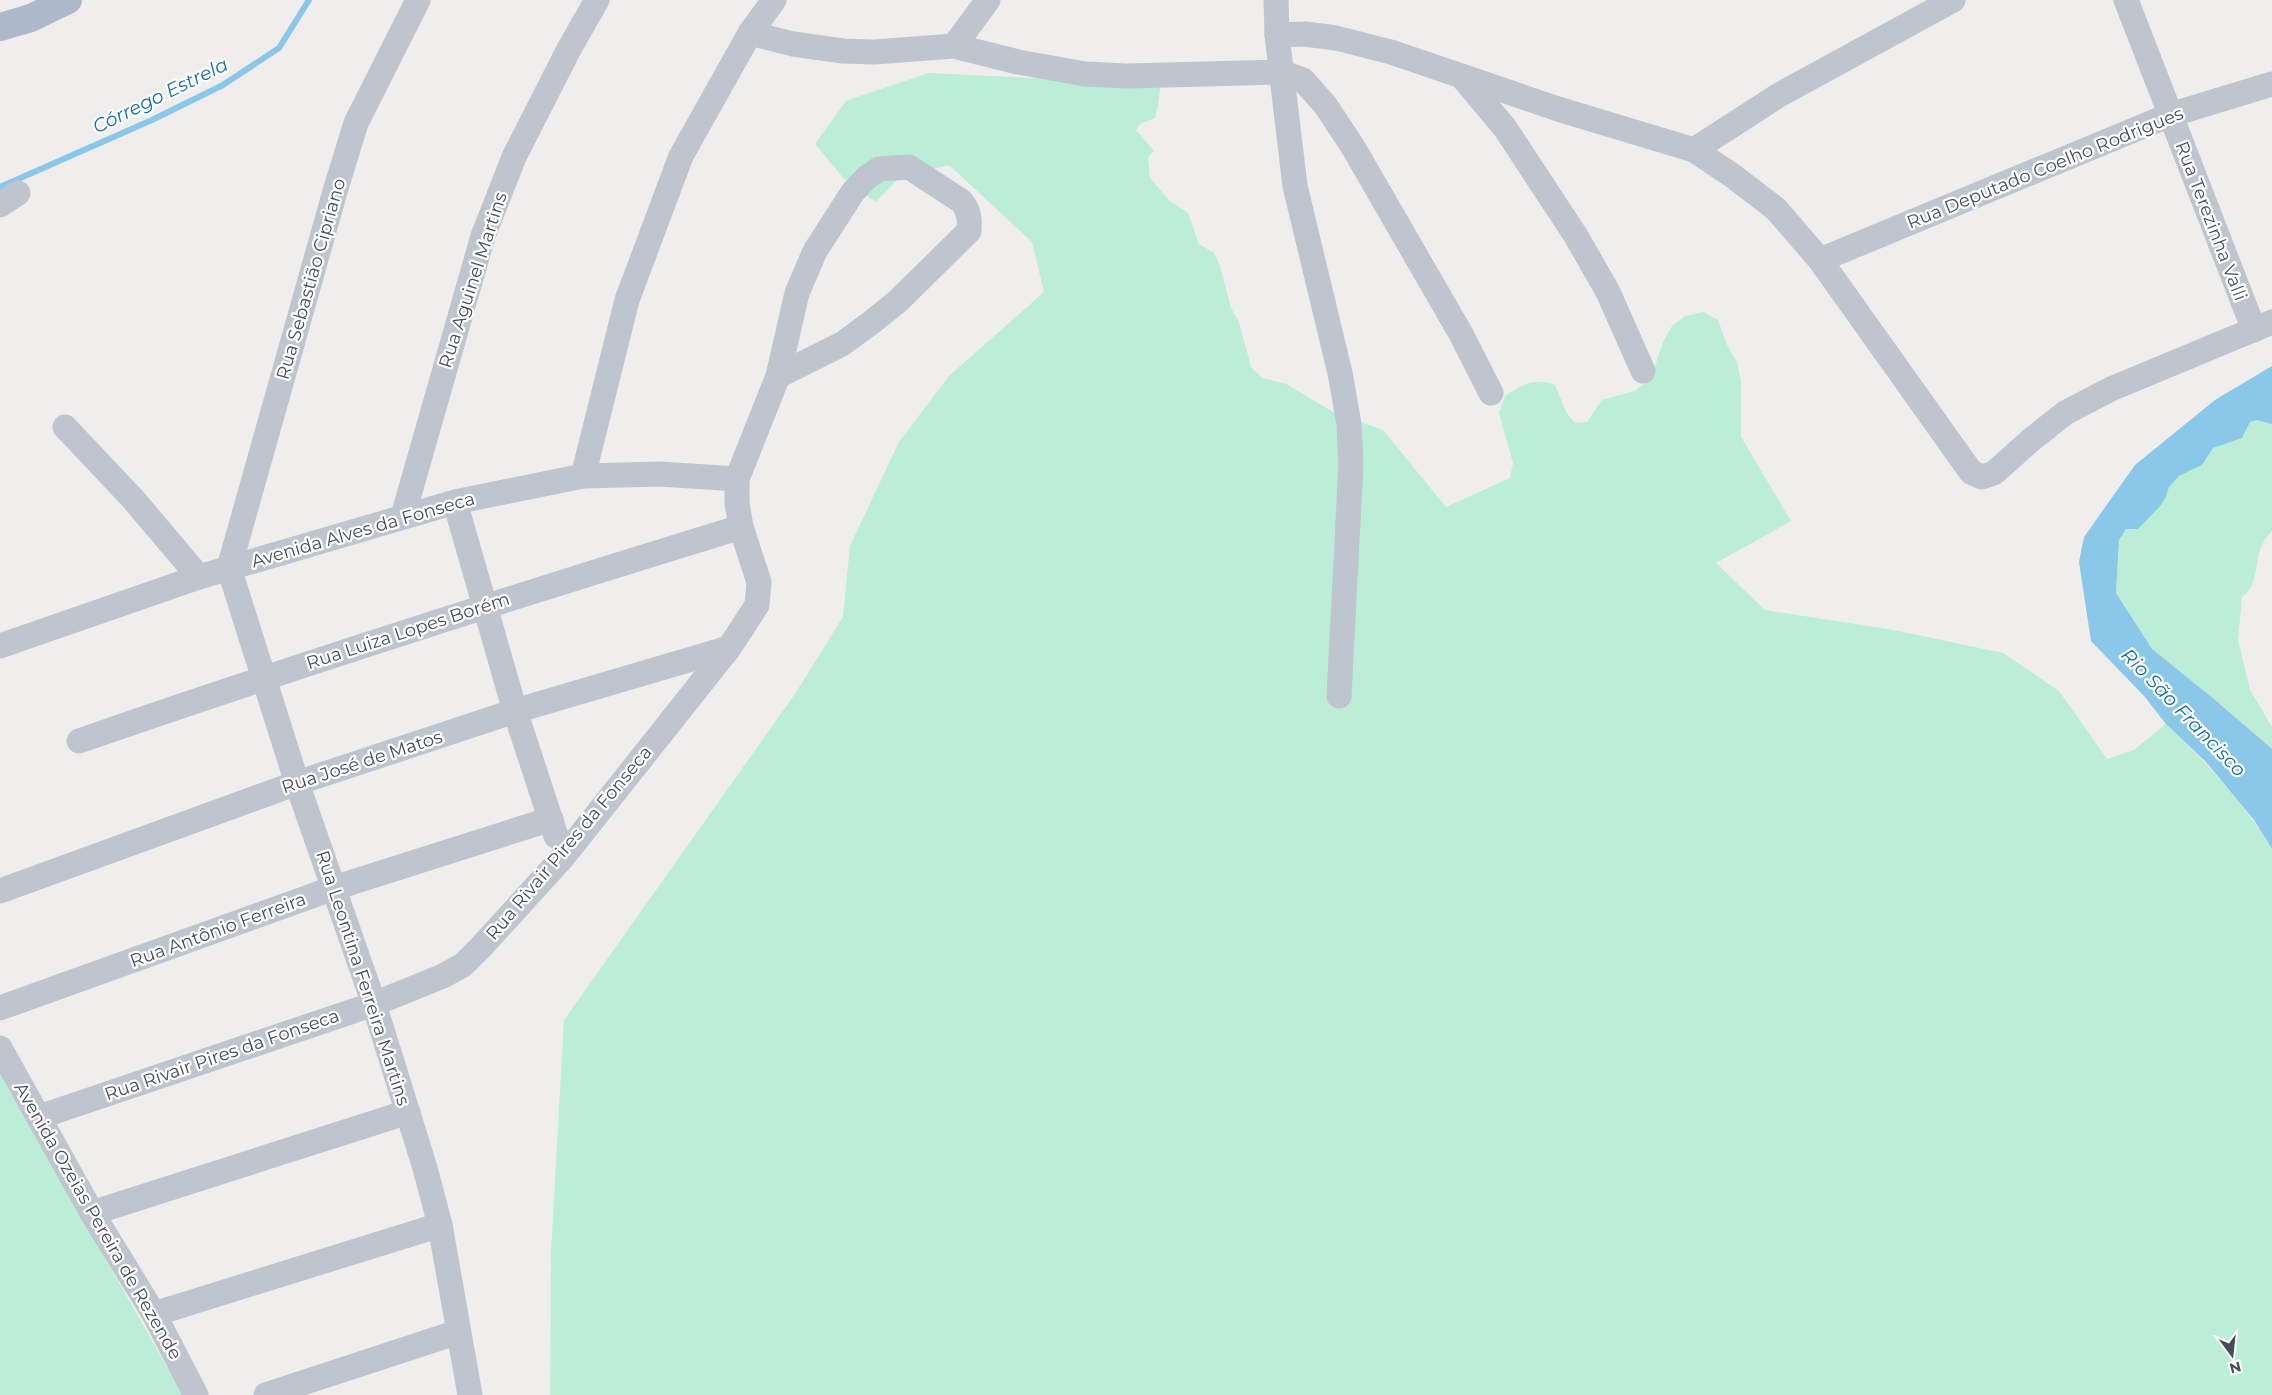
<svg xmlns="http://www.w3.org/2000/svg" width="2272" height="1395" viewBox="0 0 2272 1395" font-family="Montserrat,sans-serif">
<rect width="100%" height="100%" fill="#f0eded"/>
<g fill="#bcedd6">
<path d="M928,73l147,7 86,-1 -3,27 -3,12 -15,6 -4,6 18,21 -6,6 2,21 20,23 18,12 11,31 15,9 6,13 11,42 8,14 12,45 11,11 24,6 49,29 48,17 63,77 64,-29 3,-15 -14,-50 6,-17c15,-11 32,-19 50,-11l11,27 9,11 12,-1 15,-22 33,-9 16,-13 12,-36 9,-16 13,-10 18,-4 15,8 9,25 10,17 4,19v56l50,84 -75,42 49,47 129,20 109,23 56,38 48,68 27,-9 32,-26c40,38 77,78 106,125v546h-1722l1,-142 13,-233 231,-326 48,-77 7,-71 49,-104 50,-66 95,-84 -12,-50 -83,-77 -49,12 -24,25 -31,-22 -30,-36 31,-43z"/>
<path d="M2257,420l15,4v107c-23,21 -8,50 -30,66l-4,43 12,50 22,37v22l-58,-50 -62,-50 -36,-56 3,-53 7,-11h12l28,-32 3,-10 10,-11 23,-11 11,-17 29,-10 8,-17z"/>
<path d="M0,1074l183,321h-183z"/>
</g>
<path fill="#8ac7e8" d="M2272,366v58l-15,-4 -7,2 -8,16 -29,10 -11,17 -23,11 -10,11 -3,10 -6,9 -22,23h-12l-7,11 -3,53 36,56 62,50 58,50v100l-18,-29 -48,-58 -40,-38 -21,-27 -54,-56 -12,-79 5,-25 51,-72 80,-65z"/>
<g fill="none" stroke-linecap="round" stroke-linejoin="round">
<path stroke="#8ac7e8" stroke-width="6" d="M0,187l152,-67 71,-35 56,-37 30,-48"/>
<g stroke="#bec5cf" stroke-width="25">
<path d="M418,0l-62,123 -20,65 -107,380 68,215 77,221 51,164 15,57 30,170"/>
<path d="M1276,0l1,35 18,151 45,187 9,51 2,40 -12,232"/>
<path d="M2126,0l128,330"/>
<path d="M750,33l43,11 50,7 31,1 80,-6 64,16 67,12 42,2 154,-4 22,8 23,26 27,41 108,187 30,59"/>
<path d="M1277,35l28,-1 31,4 55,14 167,57 136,41 39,26 43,33 44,51 151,212 11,5 12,-4 37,-33 34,-27 46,-24 161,-67"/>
<path d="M954,46l34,-46"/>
<path d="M1463,78l42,50 71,108 32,56 35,79"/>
<path d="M1694,150l85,-55 174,-95"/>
<path d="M0,205l18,-12"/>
<path d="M1820,260l350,-145 102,-31"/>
<path d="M65,427l68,72 66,78"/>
<path d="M583,476l44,-176 54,-144 69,-123 24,-33"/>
<path d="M455,502l60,209 41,125"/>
<path d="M403,516l80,-280 31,-79 55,-108 28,-49"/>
<path d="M0,646l199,-69 256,-75 128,-26 77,-2 77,5"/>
<path d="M79,741c219,-76 440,-146 662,-214"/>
<path d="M0,891l297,-108 218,-72 214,-63"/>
<path d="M0,1008l334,-120 217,-69"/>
<path d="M0,1048l92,165 62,101 42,81"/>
<path d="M39,1117l335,-113 69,-28 20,-11 19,-19 81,-89 166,-209 28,-43 2,-23 -18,-55 -4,-24v-24l41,-103 19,-83 18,-42 38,-59 13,-14 13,-9 30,-2 52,34c8,9 9,18 8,30l-71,70 -26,21 -30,22 -64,32"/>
<path d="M92,1213l316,-101"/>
<path d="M154,1314l286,-89"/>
<path d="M266,1395l192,-63"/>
</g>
<path stroke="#adb8cb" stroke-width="28" d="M0,27l31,-9 37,-18"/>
</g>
<g text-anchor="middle" stroke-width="4.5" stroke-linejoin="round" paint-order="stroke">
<g font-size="18" fill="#464d5a" stroke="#fff">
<text transform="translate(2045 168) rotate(-22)" y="6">Rua Deputado Coelho Rodrigues</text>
<text transform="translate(2211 221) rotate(69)" y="6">Rua Terezinha Valli</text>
<text transform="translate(311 279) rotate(-74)" y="6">Rua Sebastião Cipriano</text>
<text transform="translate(473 280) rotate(-72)" y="6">Rua Aguinel Martins</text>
<text transform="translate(363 530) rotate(-16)" y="6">Avenida Alves da Fonseca</text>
<text transform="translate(408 631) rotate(-18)" y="6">Rua Luiza Lopes Borém</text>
<text transform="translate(362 762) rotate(-18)" y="6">Rua José de Matos</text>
<text transform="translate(569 843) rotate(-50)" y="6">Rua Rivair Pires da Fonseca</text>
<text transform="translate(218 930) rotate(-20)" y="6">Rua Antônio Ferreira</text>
<text transform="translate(363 978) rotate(72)" y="6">Rua Leontina Ferreira Martins</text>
<text transform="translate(222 1055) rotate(-19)" y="6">Rua Rivair Pires da Fonseca</text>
<text transform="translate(98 1221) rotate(60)" y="6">Avenida Ozeias Pereira de Rezende</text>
</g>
<g font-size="19" font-style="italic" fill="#116ea2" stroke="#fff">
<text transform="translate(160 95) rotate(-26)" y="7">Córrego Estrela</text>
<text transform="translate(2184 712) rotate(46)" y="7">Rio São Francisco</text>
</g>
</g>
<g transform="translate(2232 1355) rotate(165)" stroke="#ffffff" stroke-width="4" paint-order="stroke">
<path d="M0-4L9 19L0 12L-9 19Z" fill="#464d5a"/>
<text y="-8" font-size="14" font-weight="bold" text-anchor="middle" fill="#464d5a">N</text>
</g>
</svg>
